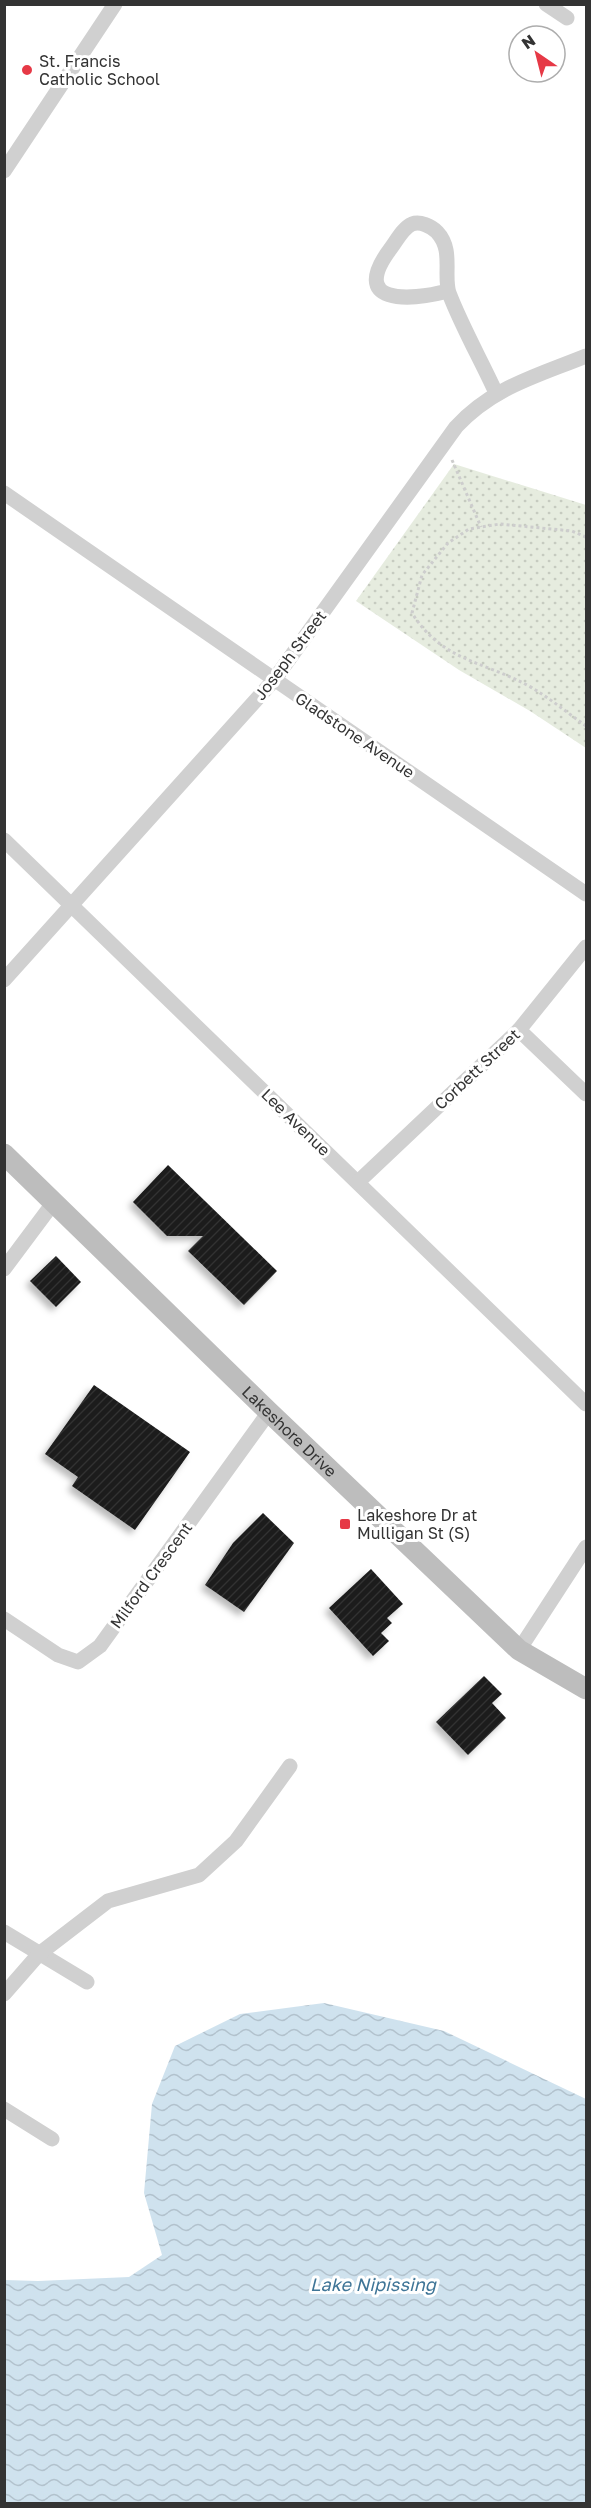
<svg xmlns="http://www.w3.org/2000/svg" width="591" height="2508" viewBox="0 0 591 2508" font-family="'Golos Text',sans-serif">
<defs>
<pattern id="grass-dots" width="8" height="8" patternUnits="userSpaceOnUse" patternTransform="scale(1.5)"><rect width="8" height="8" fill="#e6ecdf"/><path d="M2 2h.1M6 6h.1" fill="none" stroke="#c6cbc0" stroke-width="1.8" stroke-linecap="round"/></pattern>
<pattern id="water-waves" width="16" height="10" patternUnits="userSpaceOnUse" patternTransform="scale(1.5)"><rect width="16" height="10" fill="#cfe2ee"/><path d="M0 5q4-4 8 0t8 0" fill="none" stroke="#b2c2cd"/></pattern>
<pattern id="building-hatch" width="6" height="6" patternUnits="userSpaceOnUse" patternTransform="scale(1.5)"><rect width="6" height="6" fill="#1a1a1a"/><path d="M-1 1l2-2M0 6l6-6M5 7l2-2" fill="none" stroke="#333"/></pattern>
<filter id="shadow"><feDropShadow dx="-4.5" dy="4.5" stdDeviation="3" flood-color="#0004"/></filter>
</defs>
<rect width="100%" height="100%" fill="#fff"/>
<path fill="url(#grass-dots)" d="M454,464l132,41v243l-56,-37 -71,-41 -103,-69z"/>
<path fill="url(#water-waves)" d="M324,2003l120,28 142,68v404h-581v-223l33,1 91,-4 33,-22 -18,-62 8,-89 23,-58 65,-32z"/>
<g fill="url(#building-hatch)" filter="url(#shadow)">
<path d="M168,1165l109,106 -33,34 -56,-54 15,-15h-36l-34,-34z"/>
<path d="M56,1256l25,26 -25,25 -26,-26z"/>
<path d="M94,1385l96,67 -55,78 -63,-44 6,-9 -33,-23z"/>
<path d="M263,1513l31,30 -50,69 -39,-27 28,-42z"/>
<path d="M371,1569l32,35 -16,14 5,5 -11,10 8,8 -16,15 -44,-48z"/>
<path d="M484,1676l18,18 -10,9 14,15 -38,37 -32,-33z"/>
</g>
<g fill="none" stroke-linecap="round" stroke-linejoin="round">
<g stroke="#cdcdcd" stroke-width="3" stroke-dasharray="3 3" stroke-linecap="butt">
<path d="M452,460l29,67"/>
<path d="M586,537l-14,-6 -72,-7 -31,5 -21,14 -26,32 -10,38c31,50 75,48 122,76 18,11 35,25 52,37"/>
</g>
<g stroke="#d0d0d0" stroke-width="15">
<path d="M546,4l21,14"/>
<path d="M4,171l111,-167"/>
<path d="M448,291c-39,10 -100,14 -57,-43 6,-8 12,-20 21,-24 8,-3 19,2 25,8 17,18 6,43 12,61 13,34 32,67 47,100"/>
<path d="M4,493l582,401"/>
<path d="M4,840l582,564"/>
<path d="M4,980l270,-300 182,-253c37,-40 81,-51 130,-71"/>
<path d="M519,1030l67,64"/>
<path d="M358,1182l161,-152 67,-83"/>
<path d="M4,1269l50,-67"/>
<path d="M4,1619l54,36 20,7 22,-16 169,-234"/>
<path d="M519,1650l67,-103"/>
<path d="M4,1932l83,50"/>
<path d="M4,1994l35,-40 69,-53 91,-26 37,-34 54,-75"/>
<path d="M4,2109l48,30"/>
</g>
<path stroke="#bdbdbd" stroke-width="21" id="s1" d="M4,1154l265,258 250,238 67,39"/>
</g>
<g fill="#e63946" stroke="#fff" stroke-width="2">
<circle cx="27" cy="70" r="6"/>
<rect x="339" y="1518" width="12" height="12" rx="3"/>
</g>
<g text-anchor="middle" stroke-width="6" stroke-linejoin="round" paint-order="stroke">
<g font-size="16" fill="#333" stroke="#fff" text-anchor="start">
<text x="39" y="67">St. Francis<tspan x="39" dy="18">Catholic School</tspan></text>
<text x="357" y="1521">Lakeshore Dr at<tspan x="357" dy="18">Mulligan St (S)</tspan></text>
</g>
<g font-size="16" fill="#333" stroke="#fff">
<text transform="translate(290 655) rotate(-53)" y="6">Joseph Street</text>
<text transform="translate(355 735) rotate(34)" y="6">Gladstone Avenue</text>
<text transform="translate(477 1069) rotate(-43)" y="6">Corbett Street</text>
<text transform="translate(296 1122) rotate(44)" y="6">Lee Avenue</text>
<text dy="6" stroke="none"><textPath href="#s1" startOffset="398">Lakeshore Drive</textPath></text>
<text transform="translate(151 1575) rotate(-54)" y="6">Milford Crescent</text>
</g>
<g font-size="18" font-style="italic" fill="#3f7597" stroke="#fff">
<text x="373" y="2291">Lake Nipissing</text>
</g>
</g>
<rect width="591" height="2508" fill="none" stroke="#333333" stroke-width="12"/>
<g transform="translate(537 54) rotate(325)"><circle r="28" fill="#ffffff" stroke="#adadad" stroke-width="1.5"/>
<path d="M0-4.5L10 22L0 15L-10 22Z" fill="#e63946"/>
<text y="-9" font-size="16" font-weight="bold" text-anchor="middle" fill="#333333">N</text>
</g>
</svg>
